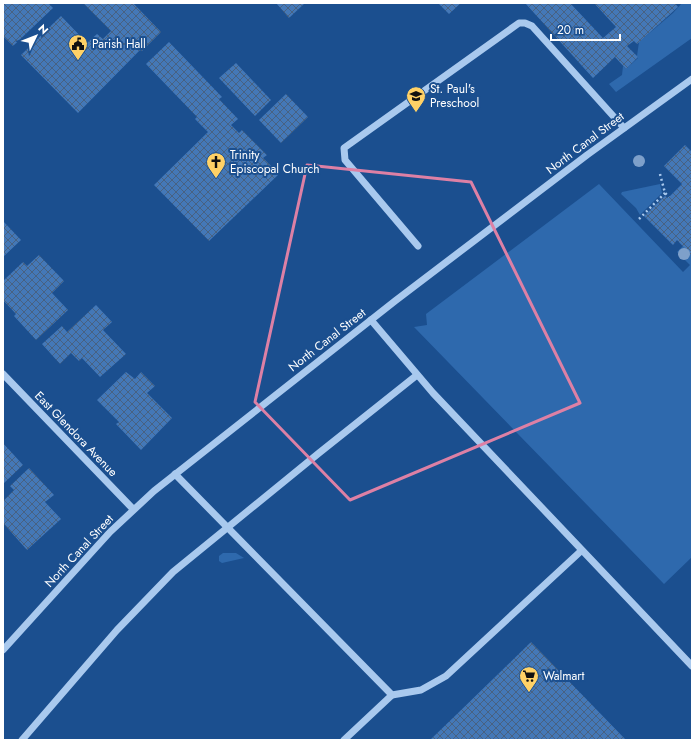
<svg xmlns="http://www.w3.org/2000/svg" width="695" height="743" viewBox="0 0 695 743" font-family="Jost,sans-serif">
<defs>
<pattern id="building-cross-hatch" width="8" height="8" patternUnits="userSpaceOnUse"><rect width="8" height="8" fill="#4478b7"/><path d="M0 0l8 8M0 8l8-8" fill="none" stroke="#486282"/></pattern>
</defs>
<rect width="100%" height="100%" fill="#1b4f8f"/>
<g fill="#2e69ad">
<path d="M682,3h10v35l-76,54 -7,-8 13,-9 1,-9 3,3 12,-11 -1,-2 2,-14 34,-29z"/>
<path d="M599,184l84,88 7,-7 -13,-13 6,-6 9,10v301l-28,27 -250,-257 13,-2 -1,-11z"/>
<path d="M660,184l2,9 -22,22 -4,-7 -15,-14 1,-2z"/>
<path d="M236,553l8,5 -22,5 -3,-2v-5l4,-3z"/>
</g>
<g fill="url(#building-cross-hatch)">
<path d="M3,3h45l5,5 -40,38 -10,-10z"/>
<path d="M83,3h50l28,29 -19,19 -2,-1 -62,63 -57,-58 40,-39 26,27 10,-9 6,5 8,-8z"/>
<path d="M276,3h29l-16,15z"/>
<path d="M438,3h23l-12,11z"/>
<path d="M525,3h45l33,35 13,-11 -22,-24h81l3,4 -41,37 -3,-3 -7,5 11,11 -12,12 -11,-12 -22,21z"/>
<path d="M169,42l53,55 -3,2 19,20 -7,6 8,8 3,-3 25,25 -4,3 16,16 -70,67 -55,-56 54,-53 -13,-13 2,-2 -51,-53z"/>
<path d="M236,63l35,37 -16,16 -36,-38z"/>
<path d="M286,94l22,23 -27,26 -22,-23z"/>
<path d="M685,145l7,7v104l-15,-16 -4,5 -29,-29 21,-20 3,2 14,-14 -18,-18z"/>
<path d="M3,221l18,19 -18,17z"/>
<path d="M39,255l25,26 -12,12 16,17 -32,30 -22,-24 2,-2 -13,-14v-19l20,-19 4,4z"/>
<path d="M96,305l16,17 -9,8 23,24 -26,23 -18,-19 -3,3 -8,-8 -11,11 -18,-20 20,-18 5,6z"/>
<path d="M126,372l9,7 6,-7 14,14 -8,7 25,25 -31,32 -25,-26 3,-2 -22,-22z"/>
<path d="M3,443l20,22 -20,19z"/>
<path d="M29,468l25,27 -9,7 16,17 -34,31 -24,-27v-22l11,-11 -4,-4z"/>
<path d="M531,642l95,98h-196l27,-26z"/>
</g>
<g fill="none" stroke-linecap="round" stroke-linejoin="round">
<g stroke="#a9c9ee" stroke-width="2.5" stroke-dasharray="2 3" stroke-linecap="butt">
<path d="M660,174l5,19 4,4"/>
<path d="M639,219l26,-26"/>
</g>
<g stroke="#a9c9ee" stroke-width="7">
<path d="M418,246l-73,-86 -1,-12 175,-125h6l7,3 92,102"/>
<path d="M371,320l62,73 259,273"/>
<path d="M3,374l130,135"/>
<path d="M175,474l217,221"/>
<path d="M3,650l107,-118 44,-41 241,-190 192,-146 105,-76"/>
<path d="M22,740l95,-110 56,-58 146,-119 98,-78"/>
<path d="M344,740l48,-45 29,-5 25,-14 135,-125"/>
</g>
</g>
<g fill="#7ea0ca">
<circle cx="639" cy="161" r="6"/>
<circle cx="684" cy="254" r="6"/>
</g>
<path fill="none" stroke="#dd80a5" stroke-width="3" stroke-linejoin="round" d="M307,165l164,17 109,221 -230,97 -95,-98z"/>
<defs>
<g id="civic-pin" transform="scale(1)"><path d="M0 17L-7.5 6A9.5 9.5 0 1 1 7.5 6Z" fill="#ffd166" stroke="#1b4f8f"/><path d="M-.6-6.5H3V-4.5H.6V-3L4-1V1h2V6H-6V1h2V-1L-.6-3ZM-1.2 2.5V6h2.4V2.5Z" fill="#111"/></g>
<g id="school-pin" transform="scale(1)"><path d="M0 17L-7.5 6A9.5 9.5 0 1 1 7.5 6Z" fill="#ffd166" stroke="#1b4f8f"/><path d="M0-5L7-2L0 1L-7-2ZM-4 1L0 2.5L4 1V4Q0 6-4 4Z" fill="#111"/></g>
<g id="church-pin" transform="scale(1)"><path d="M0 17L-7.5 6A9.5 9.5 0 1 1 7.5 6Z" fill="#ffd166" stroke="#1b4f8f"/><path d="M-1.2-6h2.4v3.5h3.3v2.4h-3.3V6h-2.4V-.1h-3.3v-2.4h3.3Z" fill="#111"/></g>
<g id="supermarket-pin" transform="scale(1)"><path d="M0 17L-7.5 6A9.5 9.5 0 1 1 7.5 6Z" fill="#ffd166" stroke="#1b4f8f"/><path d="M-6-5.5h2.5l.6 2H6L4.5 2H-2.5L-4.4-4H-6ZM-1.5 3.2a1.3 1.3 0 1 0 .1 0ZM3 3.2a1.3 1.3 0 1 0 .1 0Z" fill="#111"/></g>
</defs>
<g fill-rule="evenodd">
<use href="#civic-pin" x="78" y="44"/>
<use href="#school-pin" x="416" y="96"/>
<use href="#church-pin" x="216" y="162"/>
<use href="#supermarket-pin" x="529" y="676"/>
</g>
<g text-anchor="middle" stroke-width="4" stroke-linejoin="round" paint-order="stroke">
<g font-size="12" fill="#fff" stroke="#1b4f8f" text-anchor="start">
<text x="92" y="48">Parish Hall</text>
<text x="430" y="93">St. Paul's<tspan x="430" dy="14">Preschool</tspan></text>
<text x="230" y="159">Trinity<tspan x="230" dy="14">Episcopal Church</tspan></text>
<text x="543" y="680">Walmart</text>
</g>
<g font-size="12" fill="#fff" stroke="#1b4f8f">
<text transform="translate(585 143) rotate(-37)" y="4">North Canal Street</text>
<text transform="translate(327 340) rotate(-38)" y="4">North Canal Street</text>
<text transform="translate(76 434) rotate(46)" y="4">East Glendora Avenue</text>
<text transform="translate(79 551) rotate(-47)" y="4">North Canal Street</text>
</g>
</g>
<rect width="695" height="743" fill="none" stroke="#ffffff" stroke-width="8"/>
<g transform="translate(36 36) rotate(47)" stroke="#1b4f8f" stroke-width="3" paint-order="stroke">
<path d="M0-3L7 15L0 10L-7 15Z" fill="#ffffff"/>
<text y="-6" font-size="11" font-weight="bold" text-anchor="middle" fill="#ffffff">N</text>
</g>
<path d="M551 34v6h69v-6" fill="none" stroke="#ffffff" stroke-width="2"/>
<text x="557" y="34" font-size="12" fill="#ffffff" stroke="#1b4f8f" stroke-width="3" paint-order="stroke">20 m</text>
</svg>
